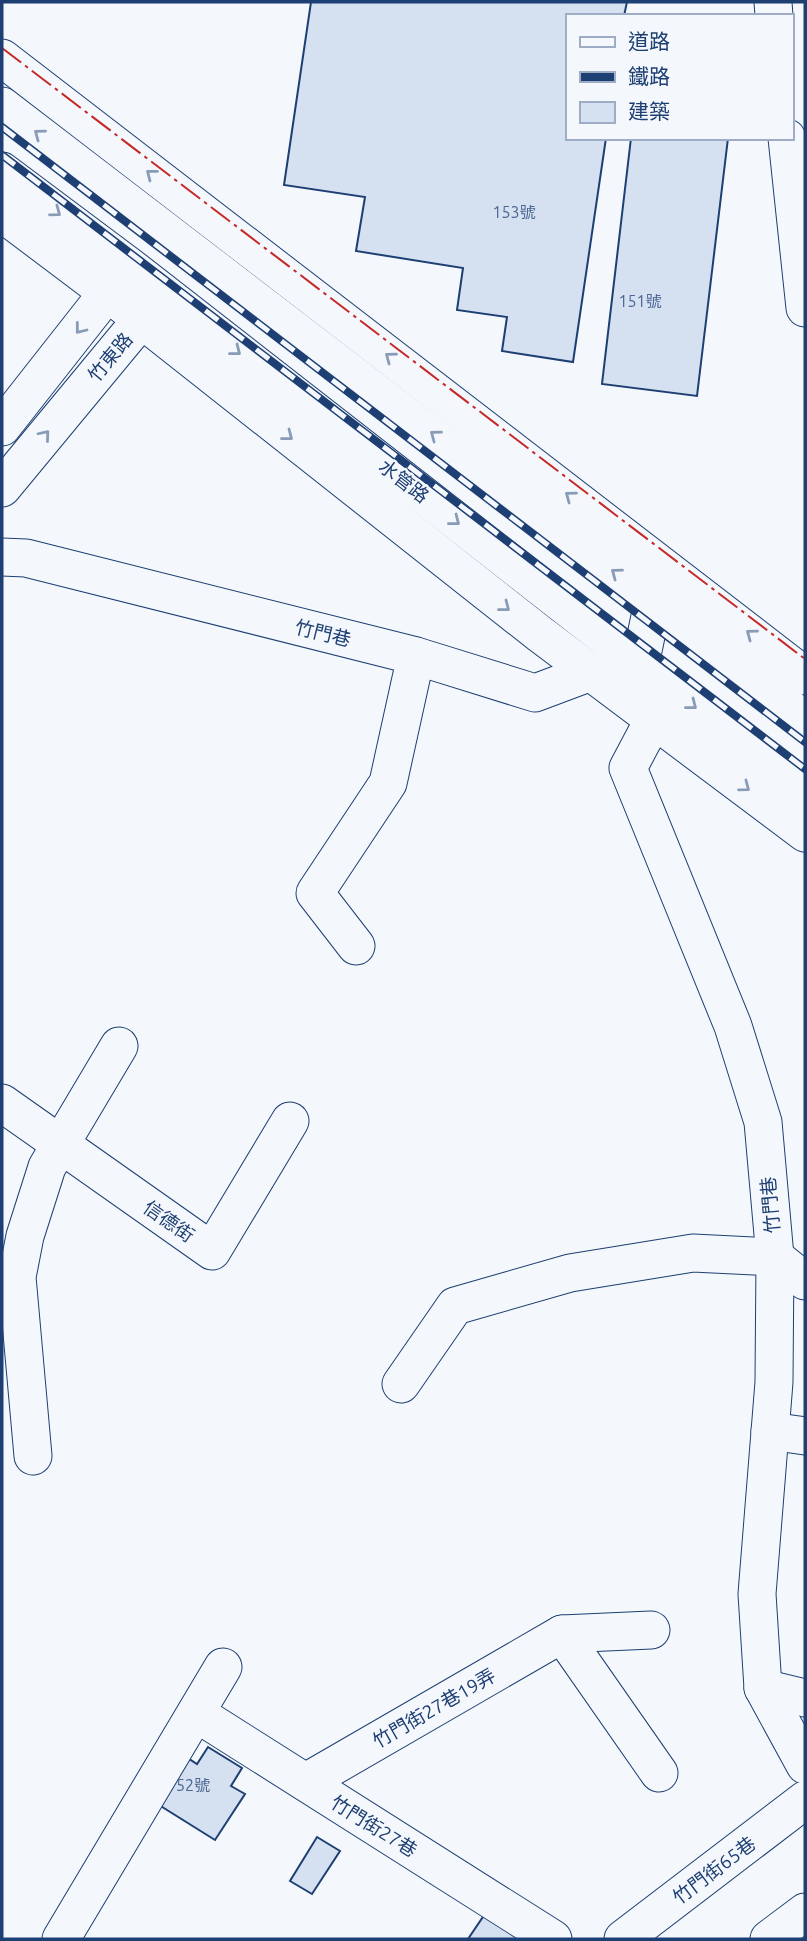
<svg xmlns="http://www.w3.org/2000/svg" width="807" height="1941" viewBox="0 0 807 1941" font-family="Ubuntu,'Noto Sans TC',sans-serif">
<rect width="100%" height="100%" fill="#f4f7fb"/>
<g fill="#d5e0f0" stroke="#1d3f73" stroke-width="2">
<path d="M311,2h316l-3,14h-57v122h39l-33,224 -71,-11 5,-34 -50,-7 6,-42 -107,-17 9,-54 -81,-12z"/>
<path d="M631,138h97l-31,258 -95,-12z"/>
<path d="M208,1747l34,21 -11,18 14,8 -30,46 -64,-40 29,-47 17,11z"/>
<path d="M317,1837l23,14 -28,43 -22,-13z"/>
<path d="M487,1911l40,28h-59z"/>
</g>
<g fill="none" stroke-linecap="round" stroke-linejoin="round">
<g stroke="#1d3f73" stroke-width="39">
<g id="minor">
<path d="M773,2l1,14"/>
<path d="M2,58l803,618"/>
<path d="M2,106l803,614"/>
<path d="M787,138l18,170"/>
<path d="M2,171l127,95 676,527"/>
<path d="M2,213l106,80 432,341 265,199"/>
<path d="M2,427l121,-154"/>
<path d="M2,488l153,-185"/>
<path d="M2,557l24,1 390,98 119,37 56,-21 21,-3"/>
<path d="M669,572l-16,30 -13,63 14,54 -26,49 105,258 30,96 12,135 -1,125 -17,212 6,94 42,77"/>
<path d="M356,946l-41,-53 73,-110 28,-127"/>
<path d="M2,1103l210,148 78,-130"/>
<path d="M401,1384l54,-78 115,-33 123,-20 82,4 30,24"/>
<path d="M770,1431l35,5"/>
<path d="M33,1456l-16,-179 8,-41 22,-69 72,-121"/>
<path d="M562,1634l97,139"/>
<path d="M763,1688l42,10"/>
<path d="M196,1713l357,226"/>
<path d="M306,1782l256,-148 89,-4"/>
<path d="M61,1939l162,-272"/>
<path d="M623,1939l182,-139"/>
<path d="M769,1939l36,-27"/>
</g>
</g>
<use href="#minor" stroke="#f4f7fb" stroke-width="37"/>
<g stroke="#1d3f73" stroke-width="8">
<g id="rail">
<path d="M2,127l803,615"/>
<path d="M2,155l803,614"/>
</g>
</g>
<use href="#rail" stroke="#f4f7fb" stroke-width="5" stroke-dasharray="16" stroke-linecap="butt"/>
<path stroke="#c62828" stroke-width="2" stroke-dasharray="24 5 3.5 5" stroke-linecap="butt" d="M2,48l803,611"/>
</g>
<defs><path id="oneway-chevron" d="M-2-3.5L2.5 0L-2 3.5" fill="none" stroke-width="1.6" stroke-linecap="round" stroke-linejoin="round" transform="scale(1.75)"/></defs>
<g stroke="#889bb7">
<use href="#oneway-chevron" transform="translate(39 134) rotate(-143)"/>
<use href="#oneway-chevron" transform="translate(151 174) rotate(-142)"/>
<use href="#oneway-chevron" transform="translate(56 212) rotate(37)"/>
<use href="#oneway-chevron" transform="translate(80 329) rotate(128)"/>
<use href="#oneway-chevron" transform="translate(236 351) rotate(38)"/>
<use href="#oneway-chevron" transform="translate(390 357) rotate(-143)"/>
<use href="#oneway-chevron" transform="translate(45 435) rotate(-50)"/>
<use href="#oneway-chevron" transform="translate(435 435) rotate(-143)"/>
<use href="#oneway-chevron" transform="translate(288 436) rotate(38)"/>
<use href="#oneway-chevron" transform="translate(570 496) rotate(-143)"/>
<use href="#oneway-chevron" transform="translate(455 521) rotate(38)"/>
<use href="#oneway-chevron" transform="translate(616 573) rotate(-143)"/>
<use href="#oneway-chevron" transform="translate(505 607) rotate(38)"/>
<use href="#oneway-chevron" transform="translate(751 634) rotate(-143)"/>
<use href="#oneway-chevron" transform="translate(692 705) rotate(38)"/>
<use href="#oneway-chevron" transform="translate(745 787) rotate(37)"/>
</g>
<g text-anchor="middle" stroke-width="5" stroke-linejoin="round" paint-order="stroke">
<g font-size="16" fill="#4b6792">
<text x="514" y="218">153號</text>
<text x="640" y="307">151號</text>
<text x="193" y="1791">52號</text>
</g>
<g font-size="19" fill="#1d3f73" stroke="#f4f7fb">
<text transform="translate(110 357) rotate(-50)" y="7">竹東路</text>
<text transform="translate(404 481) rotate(38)" y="7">水管路</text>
<text transform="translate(323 633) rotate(14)" y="7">竹門巷</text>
<text transform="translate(770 1205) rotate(-95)" y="7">竹門巷</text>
<text transform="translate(169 1221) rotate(35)" y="7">信德街</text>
<text transform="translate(434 1708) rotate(-30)" y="7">竹門街27巷19弄</text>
<text transform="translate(374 1826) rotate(32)" y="7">竹門街27巷</text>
<text transform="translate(714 1870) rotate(-37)" y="7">竹門街65巷</text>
</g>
</g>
<rect width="807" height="1941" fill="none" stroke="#1d3f73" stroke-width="7"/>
<rect x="566" y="14" width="228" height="126" fill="#f4f7fb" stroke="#9eadc5" stroke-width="2"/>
<rect x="580" y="37" width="35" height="10" fill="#f4f7fb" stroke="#9eadc5" stroke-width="2"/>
<text x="628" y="49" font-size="21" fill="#1d3f73">道路</text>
<rect x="580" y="72" width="35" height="10" fill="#1d3f73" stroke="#9eadc5" stroke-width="2"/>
<text x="628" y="84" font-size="21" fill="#1d3f73">鐵路</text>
<rect x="580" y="102" width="35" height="21" fill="#d5e0f0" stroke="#9eadc5" stroke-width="2"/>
<text x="628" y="119" font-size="21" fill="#1d3f73">建築</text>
</svg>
